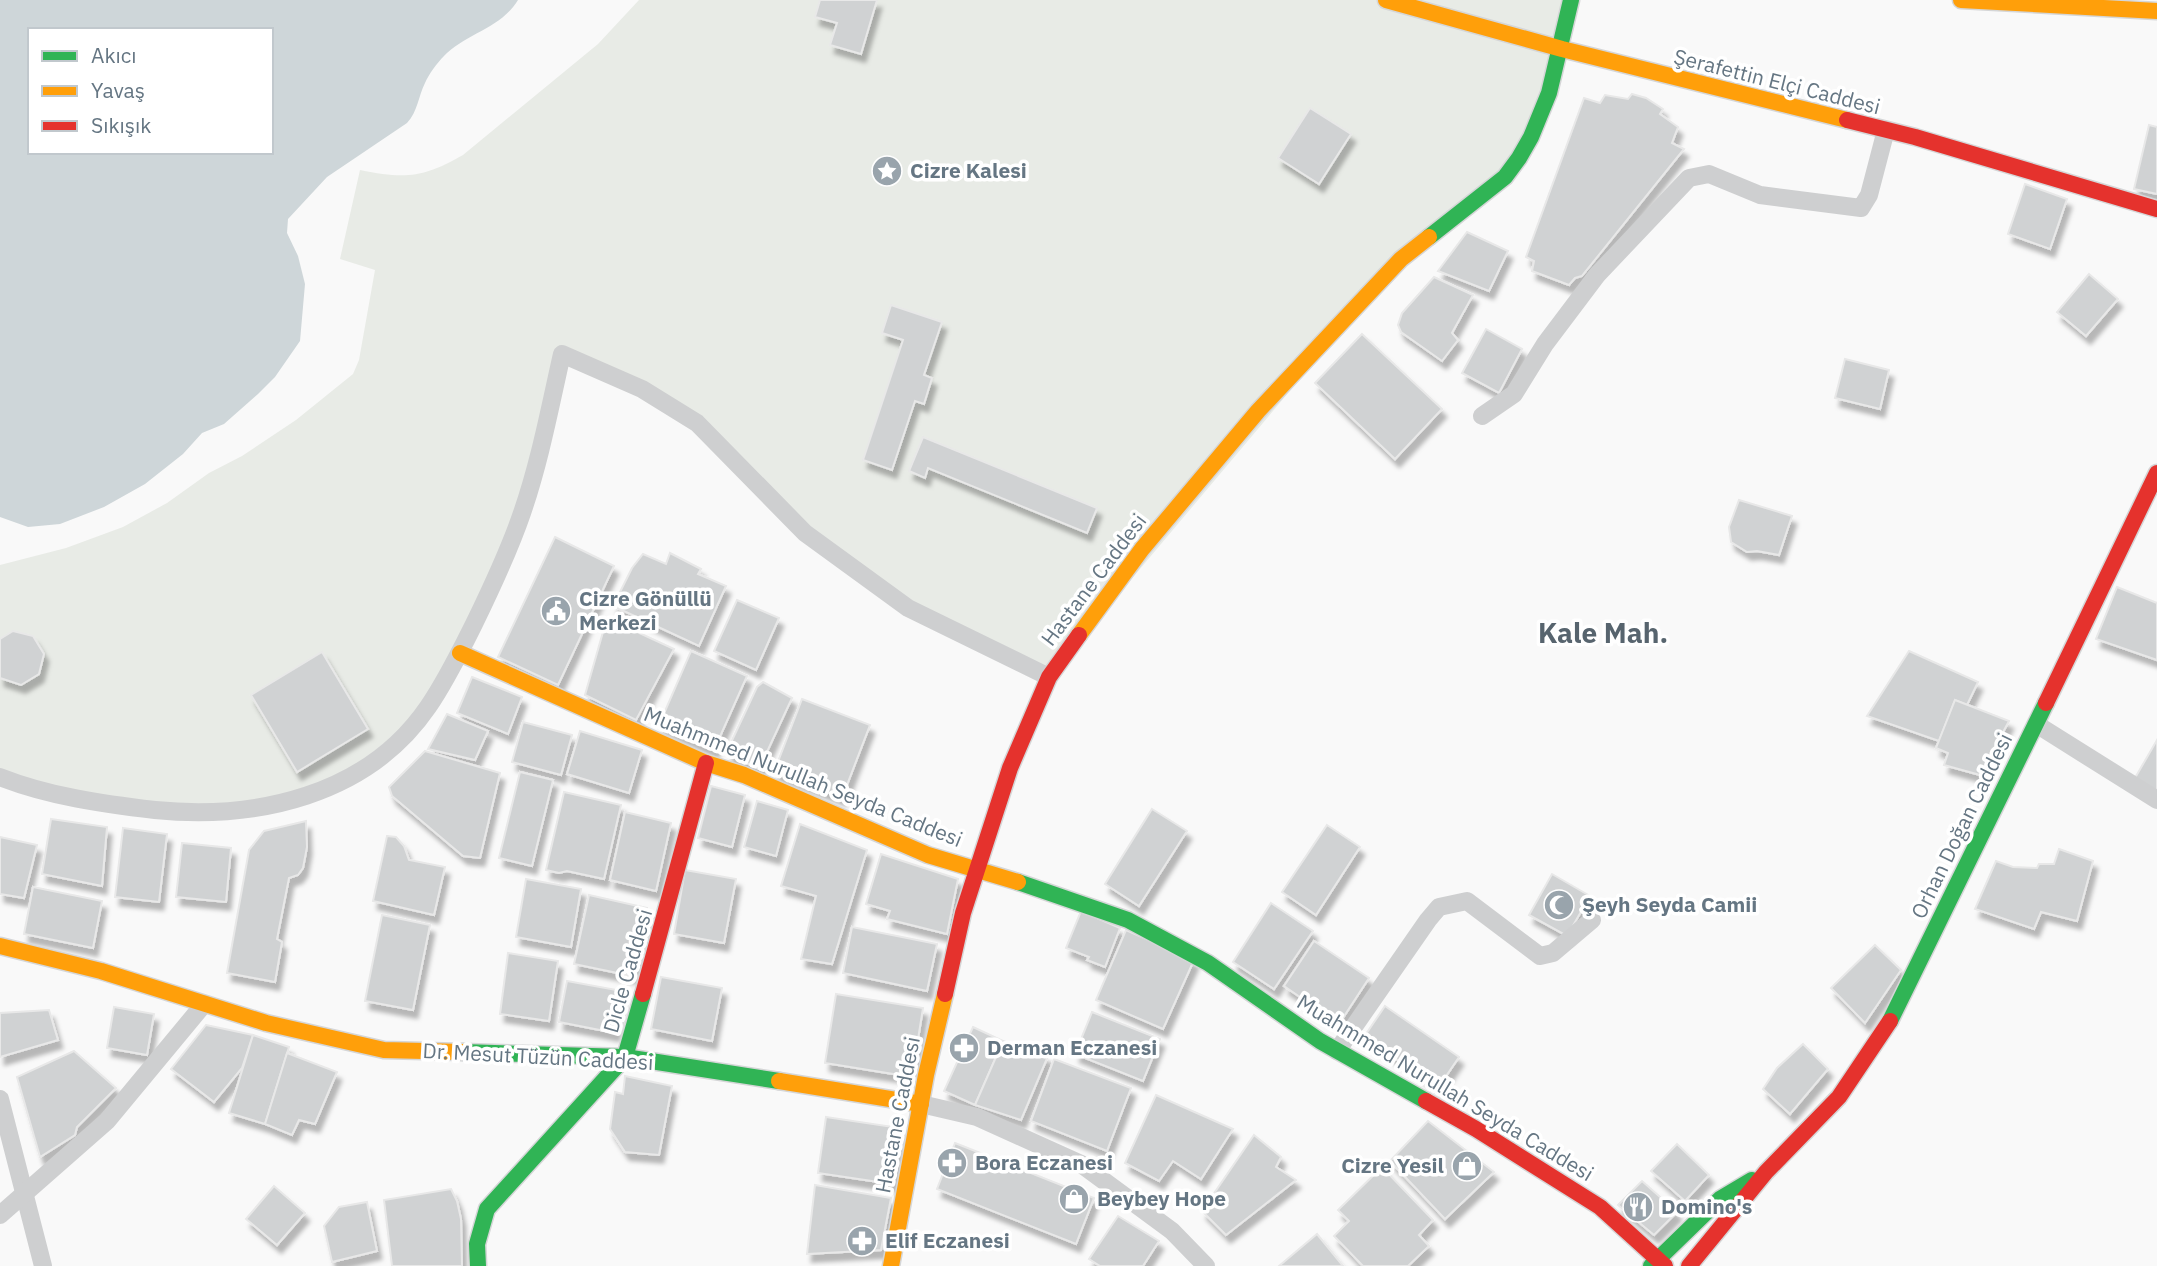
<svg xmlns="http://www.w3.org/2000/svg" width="2157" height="1266" viewBox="0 0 2157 1266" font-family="'IBM Plex Sans',sans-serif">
<defs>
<filter id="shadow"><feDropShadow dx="4.5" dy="8" stdDeviation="2" flood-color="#0004"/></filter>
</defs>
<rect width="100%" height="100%" fill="#f9f9f9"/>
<path fill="#e8ebe6" d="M639,0h932l-47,152 -123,107 -352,418 -141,-69 -103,-75 -108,-110 -135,-69 -39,157 -96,198 -100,80 -142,24 -185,-36v-212l66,-17 57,-21 44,-24 42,-30 33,-17 54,-36 57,-46 6,-14 16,-90 -35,-11 20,-89c45,9 63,8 103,-15l135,-111z"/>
<path fill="#ced6d9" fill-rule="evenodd" d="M0,0h518c-18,29 -52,33 -74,56 -7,7 -15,18 -19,27 -7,14 -7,28 -18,40l-80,54 -39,42 -1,14 11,23 7,28 -5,57 -25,36 -17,17 -34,30 -22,9 -19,21 -38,30 -41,23 -44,17 -32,3 -28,-10zM30,30h241v122h-241z"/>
<g fill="#d0d2d3" stroke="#e8e8e8" stroke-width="2" filter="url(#shadow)">
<path d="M820,0h57l-16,54 -31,-9 7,-22 -22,-6z"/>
<path d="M1632,94l14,4 17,11 -3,5 18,13 -6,16 12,6 -102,127 -7,2 -6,7 -37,-14 2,-10 -8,-4 58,-159 16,5 5,-8 23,4z"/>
<path d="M1310,108l41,26 -32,50 -41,-26z"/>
<path d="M2149,125l8,2v67l-23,-5z"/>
<path d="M2025,184l42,15 -17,50 -42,-15z"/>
<path d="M1467,232l41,19 -19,40 -51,-20z"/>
<path d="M2089,274l29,25 -32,37 -29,-24z"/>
<path d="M1434,277l39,18 -21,38 6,7 -16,21 -41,-29 -3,-7 4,-12z"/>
<path d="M891,305l51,17 -18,53 8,3 -8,26 -9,-3 -23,69 -29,-10 40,-120 -21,-7z"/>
<path d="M1486,329l36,20 -23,44 -37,-20z"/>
<path d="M1362,334l80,75 -47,50 -80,-76z"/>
<path d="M1845,359l44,11 -9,39 -45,-11z"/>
<path d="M923,437l174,71 -10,25 -159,-65 -3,10 -16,-7z"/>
<path d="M1739,500l53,16 -13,39 -22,-4 -10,1 -16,-10 -2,-15z"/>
<path d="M555,537l59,29 -56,119 -60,-28z"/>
<path d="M670,553l31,16 -3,5 28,12 -27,60 -86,-40 19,-38 11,-14 23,10z"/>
<path d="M2117,587l40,16v57l-61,-21z"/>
<path d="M737,600l42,18 -23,52 -42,-19z"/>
<path d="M607,618l67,31 -38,71 -51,-25z"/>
<path d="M13,631l20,5 11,18 -5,20 -18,11 -21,-7v-39z"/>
<path d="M691,651l56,25 -33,74 -55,-25z"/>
<path d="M1909,651l69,31 -11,23 -12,-5 -16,41 -72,-25z"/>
<path d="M322,652l46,77 -71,43 -46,-77z"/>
<path d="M472,677l50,20 -14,37 -51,-21z"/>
<path d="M763,682l29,16 -33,71 -30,-14 -1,-6 29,-62z"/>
<path d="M802,699l68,26 -28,73 -68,-26z"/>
<path d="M1955,700l54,21 -29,54 -36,-10 4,-12 -12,-5z"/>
<path d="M447,714l41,17 -13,29 -47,-11z"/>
<path d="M523,722l49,13 -11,40 -49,-13z"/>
<path d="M580,731l62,19 -13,43 -62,-19z"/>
<path d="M2157,740v51l-22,-13z"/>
<path d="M425,751l75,22 -20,85 -17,-2 -71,-60 -3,-9z"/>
<path d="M520,772l33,8 -21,86 -33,-8z"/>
<path d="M711,786l34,9 -13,52 -34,-9z"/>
<path d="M564,792l57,13 -17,74 -37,-8 -8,2 -13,-3z"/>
<path d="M757,801l31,9 -12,46 -32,-9z"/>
<path d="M1152,809l35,22 -48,75 -34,-22z"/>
<path d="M625,812l46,11 -15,68 -46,-11z"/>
<path d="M51,819l56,8 -5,59 -60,-12z"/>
<path d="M306,821l1,26 -4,21 -5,7 -9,3 -12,61 5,3 -7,40 -48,-9 22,-123 15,-19z"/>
<path d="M800,824l67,26 -35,114 -31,-5 15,-63 -35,-10z"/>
<path d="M1327,825l33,22 -44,68 -34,-23z"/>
<path d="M123,828l44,6 -8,68 -44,-5z"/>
<path d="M387,836l9,1 8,9 5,14 36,7 -11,48 -61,-14z"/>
<path d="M0,837l37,8 -13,53 -24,-4z"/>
<path d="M182,843l49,5 -5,54 -50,-5z"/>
<path d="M2059,849l34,12 -16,60 -36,-9 -7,17 -59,-20 21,-48 17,6 24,1 2,-4h15z"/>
<path d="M881,854l77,25 -11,55 -60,-15 3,-8 -24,-7z"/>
<path d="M685,870l51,9 -12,64 -50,-9z"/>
<path d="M1552,874l38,22 -23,40 -38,-21z"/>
<path d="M526,879l55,10 -10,58 -55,-10z"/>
<path d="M33,887l69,14 -9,47 -69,-14z"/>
<path d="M589,895l58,13 -15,68 -58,-12z"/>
<path d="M1271,903l42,28 -39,58 -41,-27z"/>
<path d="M1081,911l39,17 -15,39 -18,-7 2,-3 -23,-9z"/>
<path d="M382,915l48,10 -17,85 -48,-9z"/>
<path d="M852,927l85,17 -10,47 -84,-18z"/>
<path d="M1126,930l68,30 -31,69 -67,-29z"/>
<path d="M1314,941l55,37 -30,46 -55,-38z"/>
<path d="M1875,945l26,25 -36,53 -34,-35z"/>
<path d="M508,953l50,8 -9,60 -49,-7z"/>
<path d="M661,977l61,11 -10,53 -61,-12z"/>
<path d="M567,981l55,10 -7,42 -56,-11z"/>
<path d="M836,994l87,14 -11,69 -87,-14z"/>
<path d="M1385,1006l74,51 -21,31 -74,-51z"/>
<path d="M114,1007l40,7 -7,41 -40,-7z"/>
<path d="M49,1010l9,30 -58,17v-44z"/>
<path d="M1092,1012l68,27 -17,42 -68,-27z"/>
<path d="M206,1025l47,10 -11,33 -28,34 -43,-33z"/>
<path d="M973,1027l30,14 -28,64 -31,-14z"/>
<path d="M253,1035l36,12 -24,77 -36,-11z"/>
<path d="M1003,1041l45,15 -27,64 -46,-15z"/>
<path d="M1803,1044l25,25 -38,45 -27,-25 14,-21z"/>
<path d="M74,1051l42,37 -39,39 -2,8 -35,22 -23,-80z"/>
<path d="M287,1053l50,19 -22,52 -16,-4 -7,15 -27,-11z"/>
<path d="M1054,1059l77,29 -24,63 -76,-30z"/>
<path d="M625,1076l47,10 -13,69 -34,-3 -15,-23 5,-37 8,2z"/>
<path d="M1156,1095l77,34 -32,50 -28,-18 -14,20 -34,-18z"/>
<path d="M826,1117l74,11 -8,56 -74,-11z"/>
<path d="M1428,1121l66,51 -49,47 -55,-58z"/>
<path d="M1254,1135l27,22 -5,10 20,13 -70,55 -24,-24z"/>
<path d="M955,1143l139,55 -18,46 -139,-55z"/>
<path d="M1677,1144l32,31 -24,26 -34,-30z"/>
<path d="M1382,1167l51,53 -14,15 10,11 -21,20h-45l-29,-30 15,-15 -11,-11z"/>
<path d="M1642,1181l35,31 -23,23 -36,-30z"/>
<path d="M815,1185l76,13 -10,52 -74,4z"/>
<path d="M274,1186l31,27 -28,32 -31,-26z"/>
<path d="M451,1189l6,12 4,18 1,47h-70l-8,-66z"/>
<path d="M367,1202l10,49 -45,11 -8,-36 15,-19z"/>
<path d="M1118,1216l41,25 -16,25h-43l-11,-7z"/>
<path d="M1317,1234l26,32h-64z"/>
</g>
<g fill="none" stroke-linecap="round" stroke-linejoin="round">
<g stroke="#d5d6d7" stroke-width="19">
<g id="fast">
<path d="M1429,237l76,-60 14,-19 12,-21 18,-44 22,-93"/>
<path d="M1018,882l110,38 80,43 112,78 106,60"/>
<path d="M1890,1021l156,-318"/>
<path d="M463,1052l162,5 154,24"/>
<path d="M478,1266l-1,-22 10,-35 138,-152 18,-63"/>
<path d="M1651,1266l69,-67 32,-19"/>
</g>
</g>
<g stroke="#d5d6d7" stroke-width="19">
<g id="slow">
<path d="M1386,0l176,49 285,71"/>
<path d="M1961,0l196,11"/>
<path d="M1079,635l63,-86 116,-138 143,-152 28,-22"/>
<path d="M460,653l246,110 38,12 184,80 90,27"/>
<path d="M0,946l101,25 165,52 118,27 79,2"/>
<path d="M779,1081l142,23"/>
<path d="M891,1266l35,-191 19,-81"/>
</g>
</g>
<g stroke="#d5d6d7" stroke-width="19">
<g id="jam">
<path d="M1847,120l68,17 242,72"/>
<path d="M2046,703l111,-230"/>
<path d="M643,994l63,-231"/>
<path d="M945,994l18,-81 47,-145 39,-91 30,-42"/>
<path d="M1426,1101l50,28 124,78 65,59"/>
<path d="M1689,1266l77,-94 73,-75 51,-76"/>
</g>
</g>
<g stroke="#cecfd0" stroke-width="18">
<path d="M1482,416l32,-22 31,-50 52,-69 92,-97 20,-4 51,21 101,13 8,-13 17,-65"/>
<path d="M2036,724l121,76"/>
<path d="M0,777c48,19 103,27 155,33 101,10 212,-14 273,-103 18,-26 32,-55 46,-83 18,-37 35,-73 48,-111 18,-52 28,-106 40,-159l80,35 55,34 108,110 103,75 141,69"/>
<path d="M1337,1051l91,-131 11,-13 28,-6 73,55 13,-3 39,-33"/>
<path d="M0,1099l43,167"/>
<path d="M921,1104l56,13 104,47 91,67 34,35"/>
<path d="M0,1215l107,-94 97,-117"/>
</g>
<use href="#fast" stroke="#30b455" stroke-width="16"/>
<use href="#slow" stroke="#ff9f0a" stroke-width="16"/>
<use href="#jam" stroke="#e5322d" stroke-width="16"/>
</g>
<defs>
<g id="sight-disc" transform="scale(1.575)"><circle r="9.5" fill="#99a4ac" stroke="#fff"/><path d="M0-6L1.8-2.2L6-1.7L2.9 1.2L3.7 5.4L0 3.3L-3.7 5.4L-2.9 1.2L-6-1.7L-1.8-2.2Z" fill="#fff"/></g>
<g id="civic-disc" transform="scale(1.575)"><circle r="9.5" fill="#99a4ac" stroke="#fff"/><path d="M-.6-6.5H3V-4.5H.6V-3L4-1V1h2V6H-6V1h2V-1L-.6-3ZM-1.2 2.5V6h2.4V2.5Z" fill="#fff"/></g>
<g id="mosque-disc" transform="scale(1.575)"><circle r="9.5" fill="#99a4ac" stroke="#fff"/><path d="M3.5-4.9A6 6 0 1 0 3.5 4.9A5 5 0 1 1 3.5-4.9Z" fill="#fff"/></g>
<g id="pharmacy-disc" transform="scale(1.575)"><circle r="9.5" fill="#99a4ac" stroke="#fff"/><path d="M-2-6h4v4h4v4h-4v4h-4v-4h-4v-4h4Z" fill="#fff"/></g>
<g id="shop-disc" transform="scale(1.575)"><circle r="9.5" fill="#99a4ac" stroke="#fff"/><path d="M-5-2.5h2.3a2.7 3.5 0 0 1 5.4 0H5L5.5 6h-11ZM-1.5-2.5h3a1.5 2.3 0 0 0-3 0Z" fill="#fff"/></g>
<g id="restaurant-disc" transform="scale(1.575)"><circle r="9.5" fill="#99a4ac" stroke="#fff"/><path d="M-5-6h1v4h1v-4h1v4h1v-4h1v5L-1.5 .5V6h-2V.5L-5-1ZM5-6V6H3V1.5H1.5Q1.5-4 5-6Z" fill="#fff"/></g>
</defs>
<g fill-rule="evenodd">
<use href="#sight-disc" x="887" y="171"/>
<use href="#civic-disc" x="556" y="611"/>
<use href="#mosque-disc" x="1559" y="905"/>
<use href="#pharmacy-disc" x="964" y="1048"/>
<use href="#pharmacy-disc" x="952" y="1163"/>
<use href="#shop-disc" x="1467" y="1166"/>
<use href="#shop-disc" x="1074" y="1199"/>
<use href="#restaurant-disc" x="1638" y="1207"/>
<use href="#pharmacy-disc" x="862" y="1241"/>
</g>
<g text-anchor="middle" stroke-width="7" stroke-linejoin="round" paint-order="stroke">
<g font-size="21" fill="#657683" stroke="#fff">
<text transform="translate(1777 82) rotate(14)" y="7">Şerafettin Elçi Caddesi</text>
<text transform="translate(1094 580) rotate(-53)" y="7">Hastane Caddesi</text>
<text transform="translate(803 777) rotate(22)" y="7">Muahmmed Nurullah Seyda Caddesi</text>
<text transform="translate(1962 826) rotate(-64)" y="7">Orhan Doğan Caddesi</text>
<text transform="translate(628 971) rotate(-74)" y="7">Dicle Caddesi</text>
<text transform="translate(538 1057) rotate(3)" y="7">Dr. Mesut Tüzün Caddesi</text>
<text transform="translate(1445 1088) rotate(31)" y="7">Muahmmed Nurullah Seyda Caddesi</text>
<text transform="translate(898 1115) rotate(-79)" y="7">Hastane Caddesi</text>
</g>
<g font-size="21" font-weight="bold" fill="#657683" stroke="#fff" text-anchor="start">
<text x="910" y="178">Cizre Kalesi</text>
<text x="579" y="606">Cizre Gönüllü<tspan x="579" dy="24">Merkezi</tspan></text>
<text x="1582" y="912">Şeyh Seyda Camii</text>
<text x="987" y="1055">Derman Eczanesi</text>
<text x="975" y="1170">Bora Eczanesi</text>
<text x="1444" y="1173" text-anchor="end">Cizre Yesil</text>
<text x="1097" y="1206">Beybey Hope</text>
<text x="1661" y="1214">Domino's</text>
<text x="885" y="1248">Elif Eczanesi</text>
</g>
<g font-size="28" font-weight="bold" fill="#57646e" stroke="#fff">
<text x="1603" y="643">Kale Mah.</text>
</g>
</g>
<rect x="28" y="28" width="245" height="126" fill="#ffffff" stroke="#c1c8cd" stroke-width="2"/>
<rect x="42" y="51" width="35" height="10" fill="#30b455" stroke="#c1c8cd" stroke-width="2"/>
<text x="91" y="63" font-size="21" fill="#657683">Akıcı</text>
<rect x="42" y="86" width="35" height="10" fill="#ff9f0a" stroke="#c1c8cd" stroke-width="2"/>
<text x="91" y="98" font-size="21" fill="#657683">Yavaş</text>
<rect x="42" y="121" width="35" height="10" fill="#e5322d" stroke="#c1c8cd" stroke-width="2"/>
<text x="91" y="133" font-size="21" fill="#657683">Sıkışık</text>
</svg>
